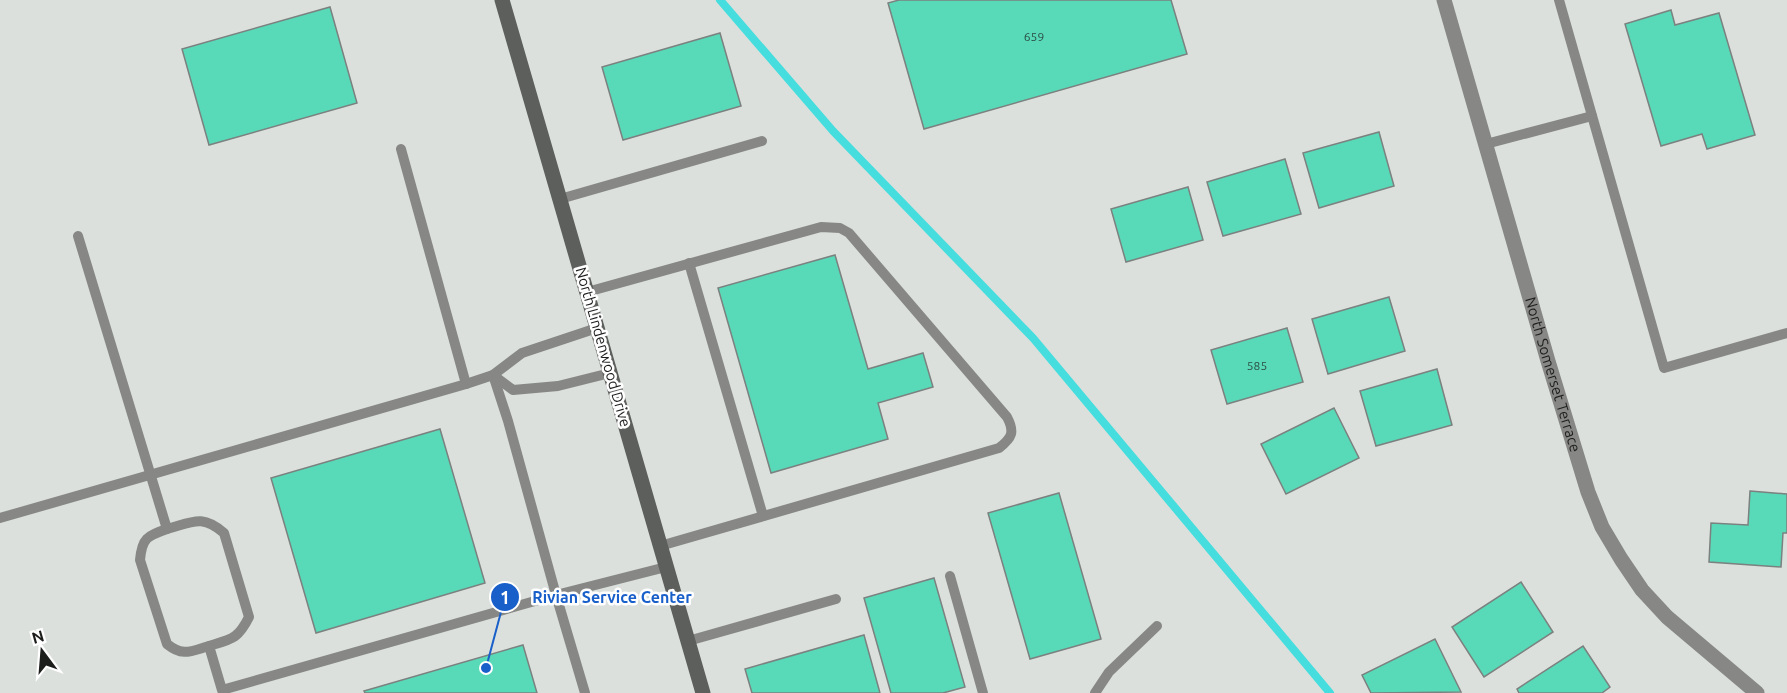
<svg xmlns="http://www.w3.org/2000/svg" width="1787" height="693" viewBox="0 0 1787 693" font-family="Ubuntu,sans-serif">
<rect width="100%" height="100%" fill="#dbe0dc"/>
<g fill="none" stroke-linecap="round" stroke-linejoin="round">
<path stroke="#45dddd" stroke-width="8" d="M720,0l113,131 200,207 297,355"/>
</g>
<g fill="#58dab9" stroke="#7b817f" stroke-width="1.5">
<path d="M899,0h272l16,54 -263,75 -36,-126z"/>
<path d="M330,7l27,96 -148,42 -27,-96z"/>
<path d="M1671,10l4,15 44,-12 36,122 -48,14 -5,-15 -41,12 -36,-122z"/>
<path d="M720,33l21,73 -118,34 -21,-73z"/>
<path d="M1379,132l15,54 -75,22 -16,-55z"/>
<path d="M1285,159l16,55 -78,22 -16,-54z"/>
<path d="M1188,187l15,53 -77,22 -15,-53z"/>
<path d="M835,255l33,114 55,-16 10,34 -55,16 10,36 -117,34 -53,-185z"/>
<path d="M1389,297l16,54 -77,23 -16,-55z"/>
<path d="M1287,328l16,54 -76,22 -16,-54z"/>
<path d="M1437,369l15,56 -76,21 -16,-55z"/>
<path d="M1334,408l25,50 -73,36 -25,-50z"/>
<path d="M440,429l45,154 -169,50 -45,-155z"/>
<path d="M1750,491l37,3v39h-4l-2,34 -72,-5 2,-39 37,2z"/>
<path d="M1059,493l42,146 -71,20 -42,-146z"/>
<path d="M934,578l31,109 -22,6h-52l-27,-95z"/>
<path d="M1521,582l32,50 -69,45 -32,-50z"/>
<path d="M864,635l16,58h-128l-7,-24z"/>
<path d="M1435,639l26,53 -90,1 -9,-18z"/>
<path d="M523,645l14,48h-172l-1,-2z"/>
<path d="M1583,646l27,41 -8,6h-83l-2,-4z"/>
</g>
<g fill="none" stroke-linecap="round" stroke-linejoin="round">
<g stroke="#878886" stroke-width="10">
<path d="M1559,0l105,368 123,-35"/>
<path d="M1486,144l106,-28"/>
<path d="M401,149l65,235"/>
<path d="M560,199l202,-58"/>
<path d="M78,236l89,293c26,-7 35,-15 57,4l25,84c-11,22 -17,22 -40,29l13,44 334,-95 -48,-174 -15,-46"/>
<path d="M689,263l74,253"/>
<path d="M587,292l234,-65 19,1 9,5 158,184c8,15 5,21 -8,31l-339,98"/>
<path d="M493,375l20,15 45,-4 52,-13"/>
<path d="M0,518l466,-134 27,-9 29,-22 75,-25"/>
<path d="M167,529c-20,7 -25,9 -27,31l27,84c16,13 24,7 42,2"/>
<path d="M950,576l33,117"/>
<path d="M688,641l148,-42"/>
<path d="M585,693l-29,-98 110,-28"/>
<path d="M1095,693l14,-21 48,-46"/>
</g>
<path stroke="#878886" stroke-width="15" id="s1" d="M1444,0l104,361 40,131 14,35 19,32 21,31 25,27 90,76"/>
<path stroke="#5d5f5c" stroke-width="15" d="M502,0l201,693"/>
</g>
<g text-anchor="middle" stroke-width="5" stroke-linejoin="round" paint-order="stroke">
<g font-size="12" fill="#2b4d43">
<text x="1034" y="41">659</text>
<text x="1257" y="370">585</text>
</g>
<g font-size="15" fill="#1c1e1c" stroke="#fff">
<text transform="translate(603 347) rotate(74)" y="5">North Lindenwood Drive</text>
<text dy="5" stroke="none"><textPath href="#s1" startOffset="390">North Somerset Terrace</textPath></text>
</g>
</g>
<path fill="none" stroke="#195fca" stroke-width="2" d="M486 668L505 597"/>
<g fill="#195fca" stroke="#fff" stroke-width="2">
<circle cx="486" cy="668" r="6"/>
<circle cx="505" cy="597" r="15"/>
</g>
<g font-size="18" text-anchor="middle" font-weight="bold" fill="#fff">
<text x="505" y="604">1</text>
</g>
<g font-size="16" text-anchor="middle" font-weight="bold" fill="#195fca" stroke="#fff" stroke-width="5" stroke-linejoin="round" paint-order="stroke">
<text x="612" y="603">Rivian Service Center</text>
</g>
<g transform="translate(42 651) rotate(344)" stroke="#ffffff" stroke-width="4.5" paint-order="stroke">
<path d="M0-4.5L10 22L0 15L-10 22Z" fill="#1c1e1c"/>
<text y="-9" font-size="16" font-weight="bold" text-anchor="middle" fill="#1c1e1c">N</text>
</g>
</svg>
